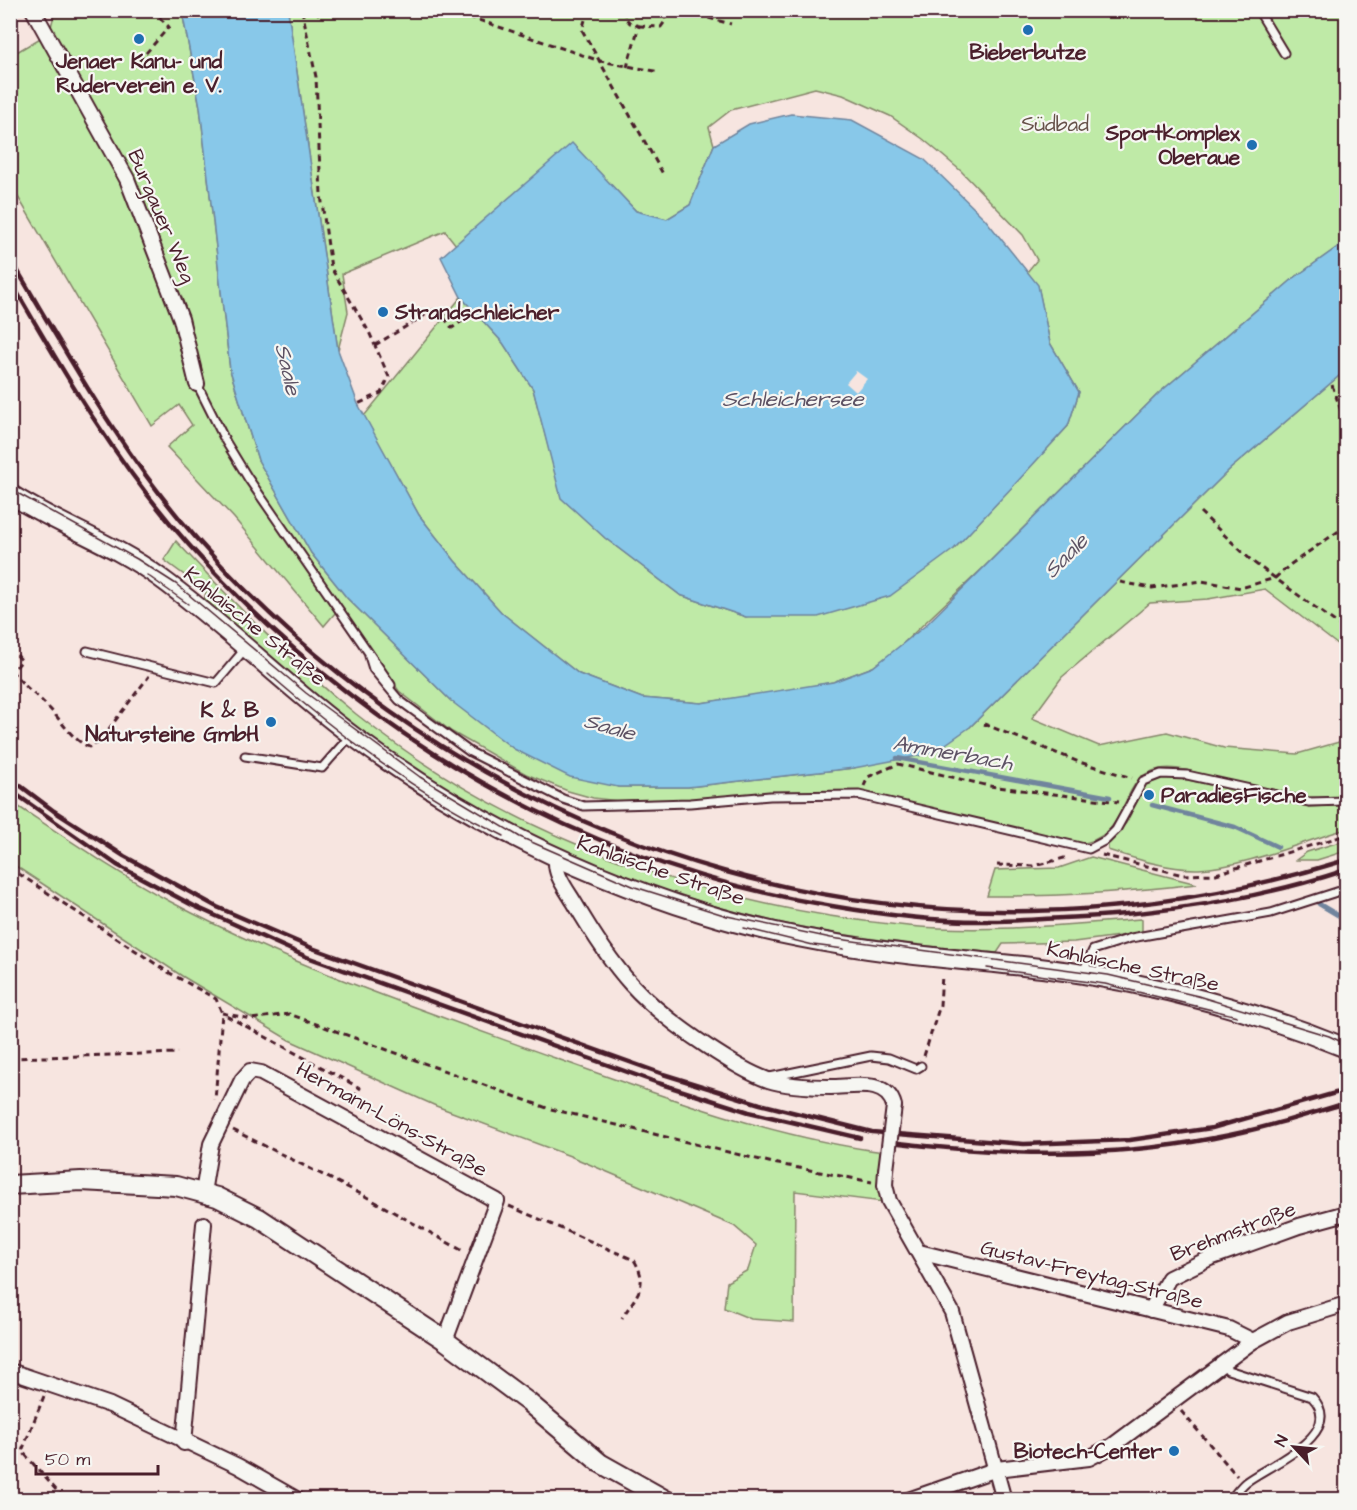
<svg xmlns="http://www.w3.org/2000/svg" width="1357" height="1510" viewBox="0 0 1357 1510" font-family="'Architects Daughter',sans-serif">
<rect width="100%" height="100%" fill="#f7e5e0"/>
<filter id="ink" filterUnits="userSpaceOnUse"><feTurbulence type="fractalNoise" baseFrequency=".0167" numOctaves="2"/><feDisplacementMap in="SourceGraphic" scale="12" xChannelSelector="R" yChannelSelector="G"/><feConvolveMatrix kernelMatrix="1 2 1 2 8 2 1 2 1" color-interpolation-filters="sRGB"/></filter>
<g filter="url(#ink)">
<g fill="#bfeaa7" stroke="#848469" stroke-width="1.5">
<path d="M326,10l1020,1v230l-52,37 -135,115 -176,175 -88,83 -22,16 -40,15 -47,9 -85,12 -59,-5 -63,-24 -77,-61 -47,-52 -36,-46 -55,-99 97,-119 42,46 30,46 29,109 43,40 75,57 66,22 208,-68 114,-123 11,-34 -29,-49 -12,-57 -11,-14 10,-12 -14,-25 -62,-64 -38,-32 -33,-23 -47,-21 -28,-7 -84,22 -22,17 5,18 -24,60 -23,14 -31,-8 -64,-67 -116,101 -11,-14 -103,43 6,38 -10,38 -50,-339h27l3,4z"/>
<path d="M55,11h127l18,96 30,263 28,90 53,93 36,45 104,103 167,86h70l166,-19 116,-41 259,-257 117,-100v281l-81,-62 -57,10 -58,4 -88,74 -30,41 67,28 68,-14 57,16 73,6 49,-14v57c-44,5 -88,-9 -131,-19 -17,-5 -37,-12 -55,-9 -47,8 -23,70 -87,76l-214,-50 -214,9 -52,-6 -25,-7 -42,-17 -74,-42 -53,-41 -91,-134 -5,5 33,50 -12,14 -90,-108 -67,-71 25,-22 -13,-20 -27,21 -141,-241 -1,-129 32,-19 86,141 -77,-151z"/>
<path d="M176,541c57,61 115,121 180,173 158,126 353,193 552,212 78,7 157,-1 234,-7v14l-68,9 -71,2 -6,9c-69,-7 -138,-14 -206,-28 -145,-31 -283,-91 -405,-175 -64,-45 -122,-98 -182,-148l2,-11 -42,-31z"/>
<path d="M1174,777l135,30 37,-2v24c-44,13 -102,38 -147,40 -29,1 -63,-10 -91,-19v-7l18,-20 20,-39 16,-6z"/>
<path d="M10,801c53,35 105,71 161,101 122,65 254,109 384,156 103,37 220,80 329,94l-1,50 -88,-11 -1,131 -43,-3 -27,-11 3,-26 21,-12 8,-25 -22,-19 -164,-70 -134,-50 -147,-66 -107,-64 -171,-113z"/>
<path d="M1346,840v11l-29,9h-21l11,-8z"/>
<path d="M1091,857l106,27c-70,8 -140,13 -210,12l8,-26 64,-2z"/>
</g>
<g fill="#88c8e9" stroke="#6f849d" stroke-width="1.5">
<path d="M182,11h106l50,339 20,54 61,111 36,46 47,52 77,61 63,24 59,5 132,-21 40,-15 52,-41 234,-233 135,-115 52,-37v129l-117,100 -259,257 -37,26 -79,15 -166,19h-70l-48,-10 -56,-28 -63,-48 -104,-103 -36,-45 -53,-93 -28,-90 -30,-263z"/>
<path d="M791,114l61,6 72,39 61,60 53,66 12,58 29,49 -11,34 -52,57 -62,66 -64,47 -72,21h-72l-66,-22 -75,-57 -44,-40 -28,-109 -30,-46 -42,-46 -20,-40 131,-114 64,68 31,8 23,-14 24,-60 35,-21z"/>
</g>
<path fill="#f7e5e0" d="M856,371l11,8 -11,13 -10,-9z"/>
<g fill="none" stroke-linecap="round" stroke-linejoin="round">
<g stroke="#6f849d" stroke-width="4.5">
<path d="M897,758l213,39"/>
<path d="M1152,805l83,22 43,20"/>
<path d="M1319,904l27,16"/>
</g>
<g stroke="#4a1f2b" stroke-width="11">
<g id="service">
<path d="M1258,10l26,43"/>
<path d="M197,384l29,58 22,36 143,207"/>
<path d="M87,651l129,32 29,-34"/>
<path d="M369,656l4,13 26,31 71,52 93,47 21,7 106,-3 80,-7 89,-1 230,54 17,-9 10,-10 27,-49 18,-7 26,1 122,27 37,-1"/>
<path d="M245,756l77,12 29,-33"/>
<path d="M1083,972l10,-22 38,-12 140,-25 75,-24"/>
<path d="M770,1077l101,-21 18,2 27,11 5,-3"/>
<path d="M1222,1363l6,7 84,27c35,37 -42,67 -66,85 -6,5 -11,12 -16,18"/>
</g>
</g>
<g stroke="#4a1f2b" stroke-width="18">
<g id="minor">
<path d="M33,10l94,169 54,140 16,65"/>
<path d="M557,857c-5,15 10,33 17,45 41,70 66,100 134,145 19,12 38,25 60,33 19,6 42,7 63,7 21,0 56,-9 63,19"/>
<path d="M886,1170l-1,15 4,16 63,111 52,188"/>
<path d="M203,1193l8,-49 31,-64 8,-9 11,2 236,128 -52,140"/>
<path d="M919,1252l310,77 24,12"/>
<path d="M1151,1310l18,-32 41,-20 89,-32 47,-13"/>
<path d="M10,1371l100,34 128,61 60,34"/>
<path d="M184,1443l20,-219"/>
<path d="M908,1500l89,-31 92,-11 23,-12 141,-105 35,-19 58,-18"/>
</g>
</g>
<g stroke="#4a1f2b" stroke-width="22">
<g id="secondary">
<path d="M10,494c48,31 103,49 149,83 68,49 127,110 195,160 105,78 224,137 349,176 77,24 159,37 240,45 46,5 94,8 140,16 89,15 180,40 263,74"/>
<path d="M10,1185l71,-4 95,5 41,11 42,21 184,121 85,63 72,61 66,37"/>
</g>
</g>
<g stroke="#4a1f2b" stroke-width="3" stroke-dasharray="6 4.5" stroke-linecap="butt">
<path d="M302,10l14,67 5,118 10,73 38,64 20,45 -8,16 -23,11"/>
<path d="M449,10l151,51 60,11"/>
<path d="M588,10l-6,20 81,144"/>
<path d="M626,10l-2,6 6,7 9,3 -12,41"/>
<path d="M678,10l53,14"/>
<path d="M159,17l8,-7"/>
<path d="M639,26l22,1 5,-7 -3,-10"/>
<path d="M139,61l30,-34 -17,-17"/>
<path d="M375,345l62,-37 15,20 22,-15"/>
<path d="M1332,385l14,40"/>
<path d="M1200,512l53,50 93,68"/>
<path d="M1120,582l32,6 50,-7 39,7 34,-10 16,-14 55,-38"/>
<path d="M10,647l12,14 -10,10c10,14 25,24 37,37 13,13 22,31 40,39l9,-4 51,-67"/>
<path d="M984,724l95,38 53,16"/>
<path d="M864,786l4,-9 30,-13 91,22 130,16"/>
<path d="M1102,855l81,20 33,-1 130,-39"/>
<path d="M997,865l37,1 34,-9"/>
<path d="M10,868l158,104 48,27 6,14 -7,87"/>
<path d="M222,1013l29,6 38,-5 258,94 226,55 99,19"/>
<path d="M227,1016l133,72 -10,16"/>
<path d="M924,1056l16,-51 2,-30"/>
<path d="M10,1058l168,-5"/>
<path d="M233,1130l130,65 100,56"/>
<path d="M509,1206l125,54c16,26 2,35 -12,58"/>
<path d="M44,1396l-22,55 43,49"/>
<path d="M1181,1411l56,65"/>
</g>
<use href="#service" stroke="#f6f6f2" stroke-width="7"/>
<use href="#minor" stroke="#f6f6f2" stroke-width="14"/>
<use href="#secondary" stroke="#f6f6f2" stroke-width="18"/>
<g stroke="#4a1f2b" stroke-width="1.5">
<path d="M10,489l127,70 39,25 130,109 114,84 100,60 115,50 92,29 104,22 277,37 90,21 131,40 17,8"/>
<path d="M147,575l41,29"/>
<path d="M268,673c72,63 149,121 236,163"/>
<path d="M744,928l69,17 31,4"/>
<path d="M987,968l118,16 132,32"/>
</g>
<g stroke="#4a1f2b" stroke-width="4.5">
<path d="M10,258c58,97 112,197 187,281 292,327 730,452 1149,321"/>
<path d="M10,280c53,92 108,186 179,265 170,189 391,320 643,361 52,9 107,16 159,15 24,0 48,-2 72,-3 96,-4 193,-18 283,-48"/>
<path d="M10,778l44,33 70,45 93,51 95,41 351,126 97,30 112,28 152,12 106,-4 82,-12 134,-38"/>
<path d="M10,790l107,75 77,41 113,51 351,126 91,29 111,26"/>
<path d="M890,1142c107,13 217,17 324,-4 45,-8 89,-22 132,-35"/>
</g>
<g stroke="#4a1f2b" stroke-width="18" stroke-linecap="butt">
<path id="minor-bridge" d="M886,1170l8,-64"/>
</g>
<use href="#minor-bridge" stroke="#f6f6f2" stroke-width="14"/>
</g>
</g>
<g fill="#1f6fb2" stroke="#f6f6f2" stroke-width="2">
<circle cx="1028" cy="30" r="6"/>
<circle cx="139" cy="39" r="6"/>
<circle cx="1252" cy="145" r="6"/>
<circle cx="383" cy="312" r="6"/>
<circle cx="271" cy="722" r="6"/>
<circle cx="1149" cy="795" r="6"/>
<circle cx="1174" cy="1451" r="6"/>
</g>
<g text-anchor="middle" stroke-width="4.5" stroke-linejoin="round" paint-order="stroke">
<g font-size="21" font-weight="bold" fill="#4a1f2b" stroke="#f6f6f2" text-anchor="end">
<text x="1028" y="59" text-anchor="middle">Bieberbutze</text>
<text x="139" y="68" text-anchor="middle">Jenaer Kanu- und<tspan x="139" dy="24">Ruderverein e. V.</tspan></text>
<text x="1240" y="140">Sportkomplex<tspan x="1240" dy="24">Oberaue</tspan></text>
<text x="395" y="319" text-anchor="start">Strandschleicher</text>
<text x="259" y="717">K &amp; B<tspan x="259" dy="24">Natursteine GmbH</tspan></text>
<text x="1161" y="802" text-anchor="start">ParadiesFische</text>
<text x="1162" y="1458">Biotech-Center</text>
</g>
<g font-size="21" fill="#67524a" stroke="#f6f6f2">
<text x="1055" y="131">Südbad</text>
</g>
<g font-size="21" fill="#4a1f2b" stroke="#f6f6f2">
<text transform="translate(162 216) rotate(67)" y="7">Burgauer Weg</text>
<text transform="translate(255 626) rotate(39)" y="7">Kahlaische Straße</text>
<text transform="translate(661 870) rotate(19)" y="7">Kahlaische Straße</text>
<text transform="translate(1133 966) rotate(12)" y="7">Kahlaische Straße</text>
<text transform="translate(392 1119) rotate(29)" y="7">Hermann-Löns-Straße</text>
<text transform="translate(1233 1231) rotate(-21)" y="7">Brehmstraße</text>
<text transform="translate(1092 1274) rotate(14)" y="7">Gustav-Freytag-Straße</text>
</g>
<g font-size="22" font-style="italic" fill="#5d5264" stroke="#f6f6f2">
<text transform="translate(289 369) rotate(77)" y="8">Saale</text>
<text x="793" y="406">Schleichersee</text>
<text transform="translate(1065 555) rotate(-45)" y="8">Saale</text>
<text transform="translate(610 726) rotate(16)" y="8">Saale</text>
<text transform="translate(953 752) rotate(10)" y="8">Ammerbach</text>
</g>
</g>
<rect width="1357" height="1510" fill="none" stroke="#f6f6f2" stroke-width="36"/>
<rect x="18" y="18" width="1321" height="1474" fill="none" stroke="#4a1f2b" stroke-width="2" filter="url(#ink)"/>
<g transform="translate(1294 1447) rotate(296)" stroke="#f6f6f2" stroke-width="4.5" paint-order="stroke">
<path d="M0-4.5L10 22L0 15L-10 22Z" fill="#4a1f2b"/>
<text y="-9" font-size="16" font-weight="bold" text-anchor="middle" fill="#4a1f2b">N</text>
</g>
<path d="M36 1465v9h122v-9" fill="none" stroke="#4a1f2b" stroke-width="3"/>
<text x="45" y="1465" font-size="18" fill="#4a1f2b" stroke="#f6f6f2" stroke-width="4.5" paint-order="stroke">50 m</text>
</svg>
